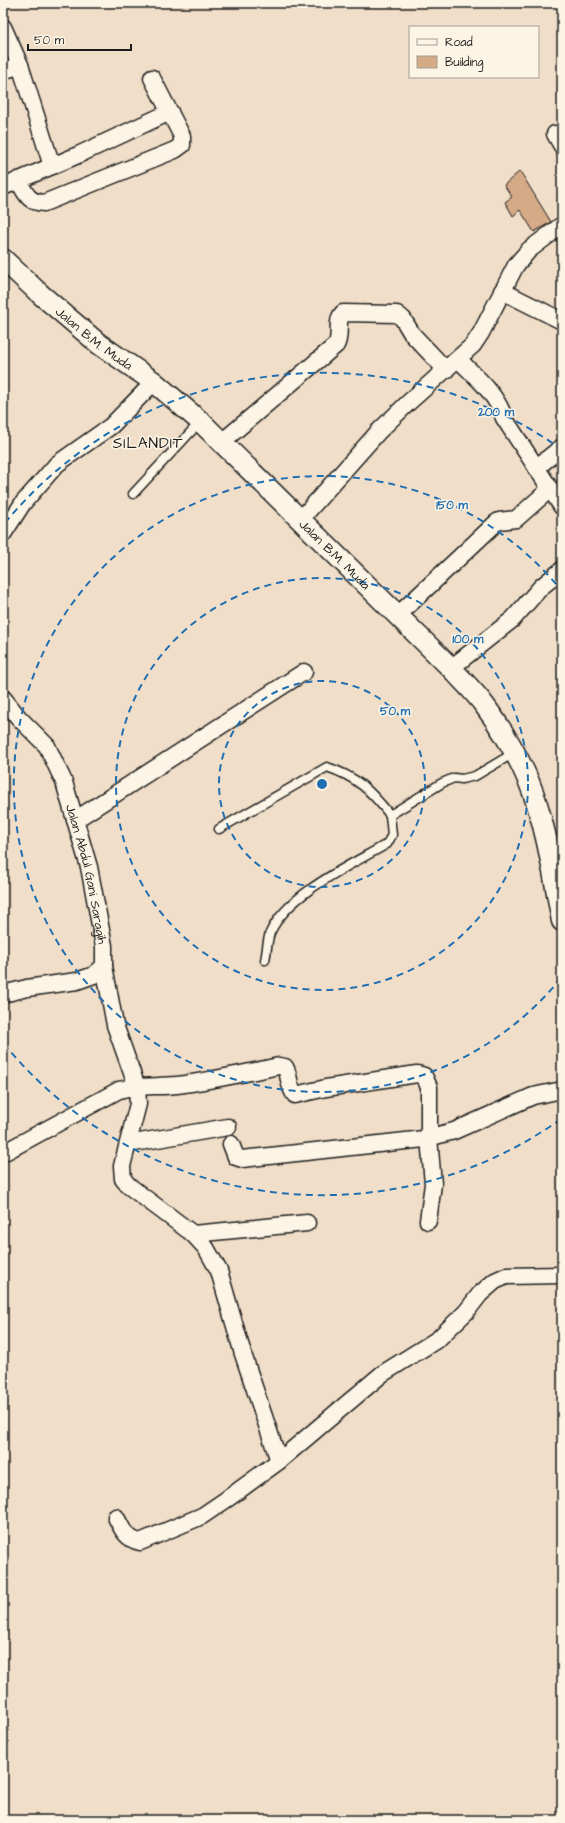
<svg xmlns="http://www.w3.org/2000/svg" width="565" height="1823" viewBox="0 0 565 1823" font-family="'Architects Daughter',sans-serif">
<rect width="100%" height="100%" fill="#f0dec8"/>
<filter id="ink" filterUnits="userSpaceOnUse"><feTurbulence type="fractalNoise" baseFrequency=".025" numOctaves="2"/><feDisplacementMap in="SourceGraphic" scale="8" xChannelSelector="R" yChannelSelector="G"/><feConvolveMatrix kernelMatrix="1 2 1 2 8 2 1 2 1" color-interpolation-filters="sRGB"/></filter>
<g filter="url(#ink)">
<path fill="#d5aa86" stroke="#1c1c1c" d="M520,171l31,51 -17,10 -14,-22 -7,6 -8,-14 7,-5 -8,-12z"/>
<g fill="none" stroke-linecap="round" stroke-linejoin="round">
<g stroke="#1c1c1c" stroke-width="11">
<g id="service">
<path d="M133,494l67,-72"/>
<path d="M219,829l108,-62c30,10 44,24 63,48"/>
<path d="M265,960c2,-8 2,-19 5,-27 18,-40 81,-68 117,-89l5,-9 -2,-20 52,-32 12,-5 8,1 13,-3 39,-23"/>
</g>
</g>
<g stroke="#1c1c1c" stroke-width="19">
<g id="minor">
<path d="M3,27l17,38"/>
<path d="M3,71l17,-6 32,101"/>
<path d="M555,134l7,12"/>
<path d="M18,180c8,14 10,22 26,23l131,-53 7,-5v-9l-30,-58"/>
<path d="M3,187l75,-32 92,-43"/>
<path d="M502,291l60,30"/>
<path d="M458,359c17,17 39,35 46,59l58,89"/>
<path d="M222,442l114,-97c6,-9 -1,-25 7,-32l54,1 6,5 9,15 34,36"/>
<path d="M536,468l26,-21"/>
<path d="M300,520l79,-89 29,-28 65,-58 8,-12 35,-68 13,-15 33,-25"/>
<path d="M3,534l20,-31 34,-39 54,-38 43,-44"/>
<path d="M398,615l98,-92 3,-2 17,-2 34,-30"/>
<path d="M451,668l62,-49 28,-32 21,-17"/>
<path id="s1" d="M3,698l16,20 28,28 17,36 25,85 15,79v20l-10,9 -17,6 -50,7 -24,6"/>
<path d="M75,820l229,-148"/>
<path d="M104,966l11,59 22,62 1,17 -16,62 1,13 6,7 64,48 13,14 13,23 24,83 36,107"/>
<path d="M128,1144l100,-17"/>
<path d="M231,1144l5,13 6,2 182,-20 30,-8 79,-35 29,-6"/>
<path d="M3,1153l116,-63c18,-5 39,-3 58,-5 34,-4 68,-12 102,-19l6,1c5,8 3,20 10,28l31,-7 91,-14 7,2 5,11v51l4,46 -5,37"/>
<path d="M193,1234l114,-11"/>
<path d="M116,1517c6,12 10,22 24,25l62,-26 25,-17 52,-38 103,-87 56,-35 28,-27 14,-18 15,-13 11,-5 56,-1"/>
</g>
</g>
<g stroke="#1c1c1c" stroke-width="23">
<g id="tertiary">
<path id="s2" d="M3,259l36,34 60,51 55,38 47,40 250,246c11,12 24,24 34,38 17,23 33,50 44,76 17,41 25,96 33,139"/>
</g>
</g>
<use href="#service" stroke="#fcf5e5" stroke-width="8"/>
<use href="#minor" stroke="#fcf5e5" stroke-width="16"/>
<use href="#tertiary" stroke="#fcf5e5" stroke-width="20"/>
</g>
</g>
<g fill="none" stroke="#1f6fb2" stroke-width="2" stroke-dasharray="7 5">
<circle cx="322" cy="784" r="103"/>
<circle cx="322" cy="784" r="206"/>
<path d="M561 978A308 308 0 1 1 561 590"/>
<path d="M561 1119A411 411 0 0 1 5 1045M5 523A411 411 0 0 1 561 449"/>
</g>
<g text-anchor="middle" stroke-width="3" stroke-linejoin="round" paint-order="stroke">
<g font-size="13" fill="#1c1c1c" stroke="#fcf5e5">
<text dy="5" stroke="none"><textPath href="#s2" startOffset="121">Jalan B.M. Muda</textPath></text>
<text dy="5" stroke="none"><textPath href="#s2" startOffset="445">Jalan B.M. Muda</textPath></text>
<text dy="5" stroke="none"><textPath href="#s1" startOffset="200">Jalan Abdul Gani Saragih</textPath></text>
</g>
<g font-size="15" letter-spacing="1" fill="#1c1c1c" stroke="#fcf5e5">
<text x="148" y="448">SILANDIT</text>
</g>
</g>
<circle cx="322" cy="784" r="6" fill="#1f6fb2" stroke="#fcf5e5" stroke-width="2"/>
<g font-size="12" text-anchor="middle" font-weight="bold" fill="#1f6fb2" stroke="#fcf5e5" stroke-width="3" stroke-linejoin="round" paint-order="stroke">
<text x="496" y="416">200 m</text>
<text x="452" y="509">150 m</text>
<text x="468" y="643">100 m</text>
<text x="395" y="715">50 m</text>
</g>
<rect width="565" height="1823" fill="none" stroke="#fcf5e5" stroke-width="16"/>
<rect x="8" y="8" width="549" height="1807" fill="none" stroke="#1c1c1c" stroke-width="1.5" filter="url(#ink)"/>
<rect x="409" y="26" width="130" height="52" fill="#fcf5e5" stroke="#a29e95"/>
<rect x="417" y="39" width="20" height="6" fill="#fcf5e5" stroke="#a29e95"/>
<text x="445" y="46" font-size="12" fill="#1c1c1c">Road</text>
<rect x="417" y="56" width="20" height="12" fill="#d5aa86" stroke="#a29e95"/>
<text x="445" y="66" font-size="12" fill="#1c1c1c">Building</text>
<path d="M28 44v6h103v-6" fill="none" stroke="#1c1c1c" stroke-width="2"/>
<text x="34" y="44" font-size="12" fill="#1c1c1c" stroke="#fcf5e5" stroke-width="3" paint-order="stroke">50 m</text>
</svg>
